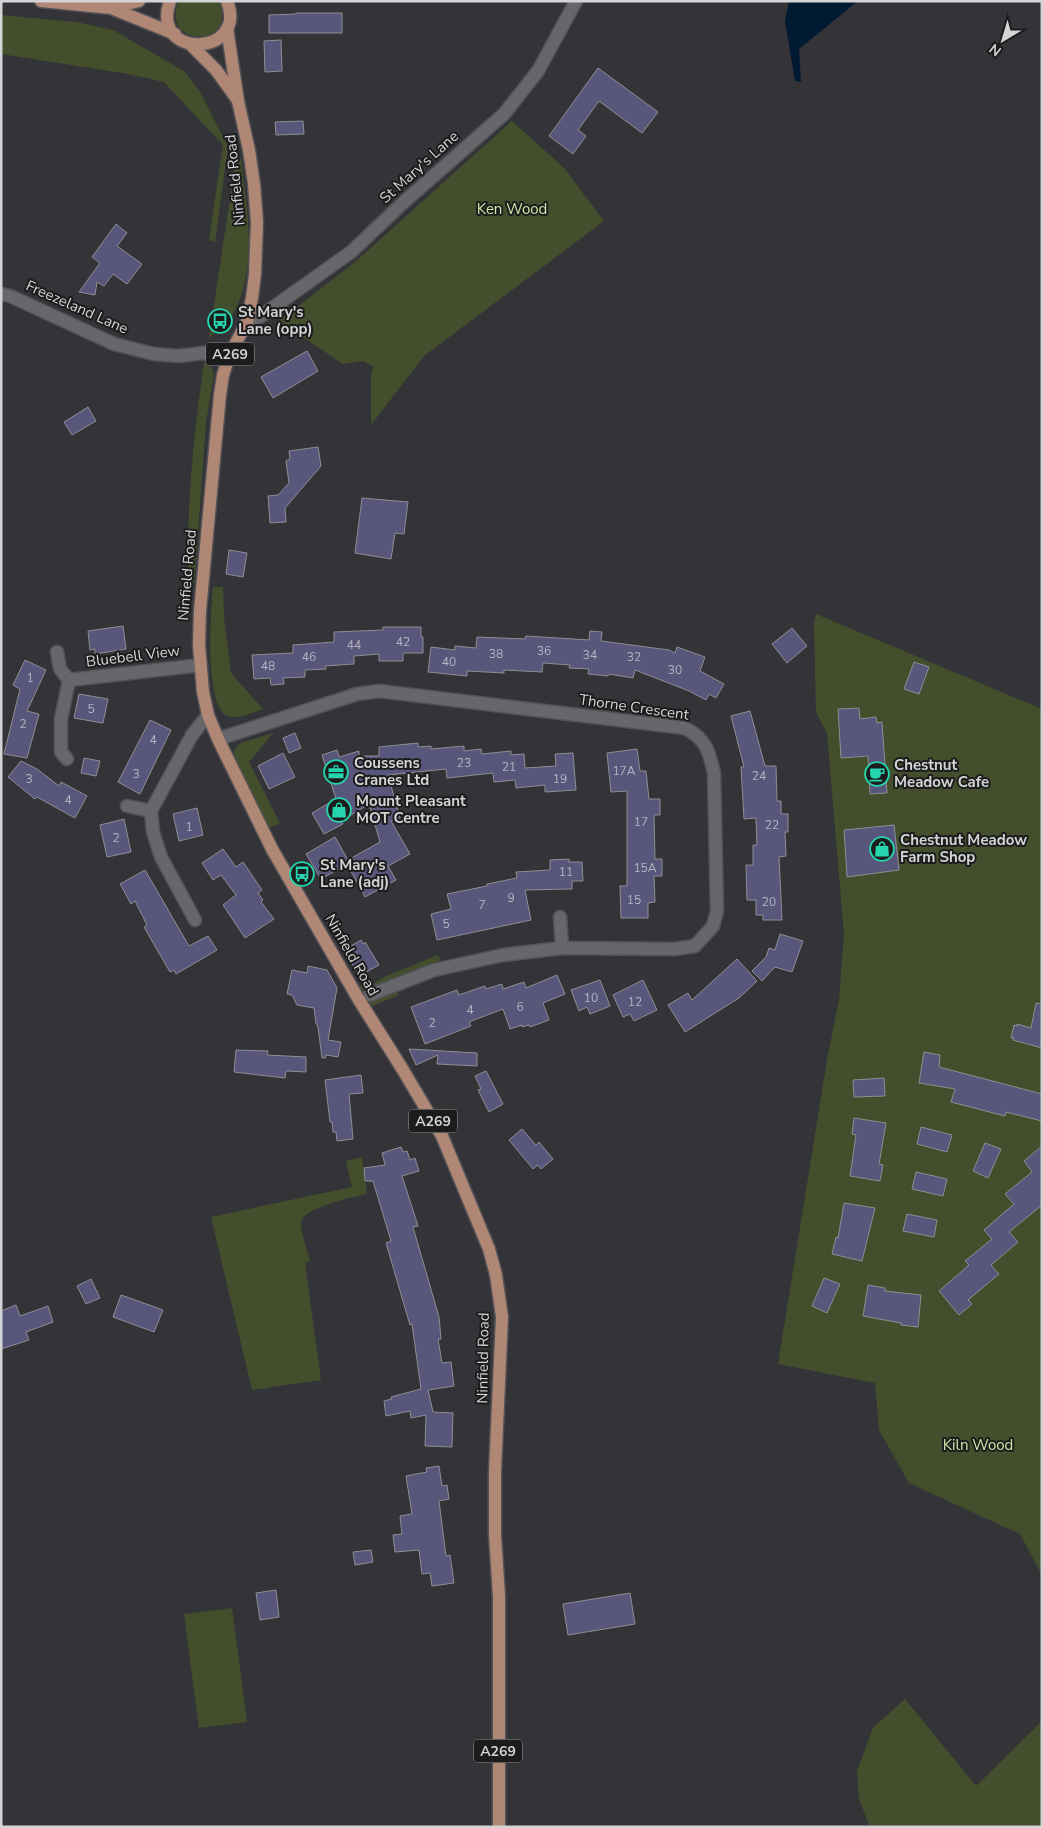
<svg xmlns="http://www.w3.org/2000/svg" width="1043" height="1828" viewBox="0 0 1043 1828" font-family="'Nunito Sans',sans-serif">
<rect width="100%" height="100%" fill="#343438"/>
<g fill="#434f2c">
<path d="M179,1h40c20,48 -60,47 -40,0z"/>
<path d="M1,15l75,7 37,8 71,41 16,21 28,55 -13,95 -6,-2 14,-95 -59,-63 -41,-9 -122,-19z"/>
<path d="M512,121l52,47 40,53 -180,135 -53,69v-49l2,-10 -10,-5 -20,3 -64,-43 76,-59z"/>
<path d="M241,158c6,50 19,118 -12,162 -5,7 -14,12 -20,18l27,-179z"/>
<path d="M204,362l7,5 3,7 -8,48 -11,153 -4,21 -2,2c-4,-79 4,-158 15,-236z"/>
<path d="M213,587h10l1,30 7,56 32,36c-12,4 -25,12 -37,6 -22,-13 -15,-103 -13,-128z"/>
<path d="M816,614l226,95v866l-22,-41 -111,-51 -30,-53 -4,-47 -97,-19 49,-304 12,-60 5,-66 -17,-201 -11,-21 -2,-90z"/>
<path d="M273,733l-24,29 31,61 -10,5 -4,-4 -32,-64c0,-7 0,-12 7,-17z"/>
<path d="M303,861l10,17 -11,3 -7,-12z"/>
<path d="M438,955l2,5 -65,27 -2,-3 11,-7z"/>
<path d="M364,985l9,14 23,-9 3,5 -27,11 -14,-20z"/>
<path d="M362,1157l5,37c-15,4 -63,12 -66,29 -1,6 7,31 9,38l-5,2 16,117 -69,10 -41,-173 141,-30 -6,-26z"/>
<path d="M232,1608l15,114 -48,6 -15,-114z"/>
<path d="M905,1699l71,87 66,-65v106h-172l-11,-28 -2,-28 16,-43z"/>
</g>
<path fill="#001a32" d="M789,1h69l-59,48 2,33 -6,-1 -10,-60z"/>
<g fill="#59567b" stroke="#8e8e93">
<path d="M296,13h46v20h-73v-18l27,-1z"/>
<path d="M281,40l1,31 -17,1 -1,-31z"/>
<path d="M598,68l60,44 -16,21 -43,-32 -21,29 8,6 -13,18 -24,-18z"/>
<path d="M303,121l1,13 -28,1 -1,-13z"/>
<path d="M116,224l11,9 -10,13 25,18 -15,20 -14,-10 -9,12 -7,-4 -2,13 -16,-3 21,-29 -8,-6z"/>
<path d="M307,351l11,20 -45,27 -12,-21z"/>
<path d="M88,407l8,14 -24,14 -8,-13z"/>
<path d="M318,447l3,19 -36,42 1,14 -16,1 -2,-27 10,-1 11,-12 -3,-22 4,-2 -1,-8z"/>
<path d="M362,498l46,4 -4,32 -9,-1 -4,26 -36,-6z"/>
<path d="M229,550l18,3 -4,24 -17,-3z"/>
<path d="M123,626l3,23 -31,5v-5l-5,1 -2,-19z"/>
<path d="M383,627h38v10h2v16h-20v8h-24v-7l-25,2v8l-29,2 1,3 -21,1v7l-22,1 1,6 -13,1 -1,-7 -16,1 -2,-24 41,-2v-8l41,-3v-10l49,-2z"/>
<path d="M792,628l15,18 -20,17 -15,-19z"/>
<path d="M590,631l12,1 -1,9 68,9 6,3 2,-6 28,10 -5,14 24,13 -8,14 -7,-4 -3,6 -17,-9 -54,-21 -2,8 -24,-4 -1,2 -20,-2 1,-5 -20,-1 1,-3 -27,-2 -1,9 -38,-2v3l-37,-2v5l-39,-4 3,-25 24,3v-4l21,2 1,-11 48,2 1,-3 63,4z"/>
<path d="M25,660l21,10 -19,41 12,3 -12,44 -23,-4 16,-65 -7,-4z"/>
<path d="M914,662l15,5 -10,27 -15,-5z"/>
<path d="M79,694l29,5 -5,24 -29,-5z"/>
<path d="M859,708l1,11 16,-2 1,6 5,-1 5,71 -17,1 -2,-38 -27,2 -3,-49z"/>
<path d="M750,711l15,55h11l1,35h4v13h7v18h-3l1,24 -7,1 3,63h-19v-5h-7v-15h-9l-1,-35h7v-20h4l-1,-27 -12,1 -3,-52h3l-13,-51z"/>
<path d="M150,720l21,10 -31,64 -22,-12z"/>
<path d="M295,733l6,15 -12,5 -6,-15z"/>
<path d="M418,743v4l13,-1v3l33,-3v5l17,-2 1,5 29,-3v4l13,-1 1,14 31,-2 -1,-12 18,-1 3,37 -31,2v-7l-29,3 -1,-8 -21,2 -1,-9 -46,5 -1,-9 -58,6 12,43 -9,3 19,33 -22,12 8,14 -31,17 -18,-33 -26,15 -15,-25 29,-17 13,23 32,-18 -11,-38 -28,17 2,3 -19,10 -12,-21 24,-14 -14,-44 15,-5 2,7 20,-6v5h20v-9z"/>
<path d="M637,749l3,22h6l3,28h11v16h-6l1,44h7v17h-8l1,26 -7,1v15h-27l-1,-32h7v-95l-16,1 -4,-39z"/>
<path d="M283,753l12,24 -26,12 -11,-23z"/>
<path d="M84,758l16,3 -4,15 -15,-3z"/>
<path d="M21,761l16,8 22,17 2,-4 26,14 -12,22 -38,-21 -2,2 -27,-22z"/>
<path d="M197,808l6,27 -24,6 -6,-27z"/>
<path d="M124,819l7,33 -24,5 -7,-32z"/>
<path d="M894,825l5,45 -52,7 -3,-47z"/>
<path d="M223,849l13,18 7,-5 19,28 -4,3 5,7 -2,2 13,17 -29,19 -22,-33 13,-10 -15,-20 -8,5 -11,-17z"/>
<path d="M569,859v3h13l1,19h-11v8l-47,1 6,30 -94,20 -6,-26 20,-5 -4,-15 40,-8v-2l30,-6 -1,-6 34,-2v-10z"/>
<path d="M145,870l44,76 19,-10 9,14 -41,24 -2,-4 -4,2 -26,-45 3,-2 -12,-24 -4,3 -11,-20z"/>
<path d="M780,934l23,7 -11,31 -17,-5 -13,14 -10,-10 14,-14 3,-9 6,2z"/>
<path d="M361,940l2,4 2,-2 14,23 -20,11 -15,-26z"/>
<path d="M737,959l20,22 -18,17 -54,34 -17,-27 20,-12 4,7z"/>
<path d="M308,966l19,4 10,18 -9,52 13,2 -3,15 -12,-2 -1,3h-3l-4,-31 -2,-4 -2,-15 -17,-3 -5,-10 -5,-1 5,-24 15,3z"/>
<path d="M557,975l8,19 -22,9 6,17 -19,7 -1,-2 -7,2v-2l-12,4 -7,-20 -34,13 2,4 -46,18 -14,-37 46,-17 2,5 26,-9 1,3 16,-5 1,5 21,-7 2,6z"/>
<path d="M600,980l10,26 -20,8 -3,-7 -8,4 -8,-21z"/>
<path d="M643,980l14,30 -23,11 -4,-7 -7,3 -10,-22z"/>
<path d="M1036,1003l6,1v44l-29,-8 1,-2h-3l3,-13 3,1v-2l14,4z"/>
<path d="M409,1049l68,4v13l-40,-2 1,-9 -22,10z"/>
<path d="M236,1050l32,1 -1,4 39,2v15l-20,-1 -1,7 -51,-6z"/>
<path d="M924,1052l16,3 -1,12 103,27v27l-36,-9 -1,4 -54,-14 4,-13 -36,-6z"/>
<path d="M486,1071l17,33 -14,8 -11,-22 3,-1 -6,-13z"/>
<path d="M361,1075l2,18 -14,1 4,45 -16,2 -1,-9h-3l-1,-10h-2l-5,-42z"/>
<path d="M884,1078l1,18 -31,1 -1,-17z"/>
<path d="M854,1118l32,5 -7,41 4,1 -3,16 -30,-5 6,-41 -4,-1z"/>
<path d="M921,1127l31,8 -5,17 -30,-8z"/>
<path d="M522,1129l14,16 3,-3 14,17 -12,10 -3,-4 -5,4 -24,-29z"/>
<path d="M985,1143l16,6 -13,29 -15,-7z"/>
<path d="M1042,1146v59l-33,27 9,10 -27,23 8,9 -31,26 4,4 -13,11 -20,-24 30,-26 -4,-4 27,-22 -8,-9 30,-26 -9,-10 27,-22 -8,-11z"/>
<path d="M401,1147l2,5 4,-1 3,9 5,-2 4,13 -17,5 16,50 -5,1 26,90 2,22h-3l4,24 9,-1 3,24 -26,4 5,22 20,1 -1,34 -27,-1 1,-31 -15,3 -1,-7 -24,5 -2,-15 8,-2 -1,-2 30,-8 -9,-65 -2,1 -24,-82 5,-2 -18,-60h-8l-1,-13 21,-3 -3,-12z"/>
<path d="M916,1172l31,7 -4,17 -31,-7z"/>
<path d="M844,1203l31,5 -13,53 -30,-7 4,-17 2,1z"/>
<path d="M907,1214l30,6 -3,17 -31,-6z"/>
<path d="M824,1278l16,6 -13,29 -15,-7z"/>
<path d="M91,1279l9,19 -14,6 -9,-18z"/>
<path d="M868,1285l17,3v3l36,4 -3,32 -17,-2v-2l-38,-7z"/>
<path d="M121,1295l42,15 -9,22 -41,-15z"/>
<path d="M16,1305l4,11 28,-10 5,16 -27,10 3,8 -28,9v-38z"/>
<path d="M439,1466l3,20 5,-1 2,14 -10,2 7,55 4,-1 4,28 -22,3 -2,-13 -8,1 -3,-24 -24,2 -2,-17 9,-1 -2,-18 12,-2 -6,-38 21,-4 -1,-4z"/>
<path d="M371,1550l2,12 -18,3 -2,-13z"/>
<path d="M276,1590l3,27 -19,3 -4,-27z"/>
<path d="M630,1593l5,31 -67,11 -5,-31z"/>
</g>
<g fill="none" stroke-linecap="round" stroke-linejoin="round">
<g stroke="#525256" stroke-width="15">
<g id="street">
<path d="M1,294l9,2 104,48 40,10 25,2 24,-3 26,3"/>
<path d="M247,322l14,-6 90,-64 53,-50 100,-88 34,-43 38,-70"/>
<path d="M57,652l3,17 9,11"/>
<path d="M218,739l139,-45 22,-3 306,37c21,11 24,23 29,45l3,138 -4,15 -18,20 -20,3 -113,-1 -59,7 -69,15 -64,25"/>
<path d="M67,759l-6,-7v-33l8,-39 132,-15"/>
<path d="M127,806l24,5"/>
<path d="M560,917l2,31"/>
<path d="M195,920l-34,-63 -8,-25 -2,-21 41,-76 16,-20"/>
</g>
</g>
<g stroke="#525256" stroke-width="15">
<g id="primary">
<path d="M41,1l70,7 64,26"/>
<path d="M170,1c-21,59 79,56 57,0"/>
<path d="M111,8l28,-7"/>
<path d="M227,28l11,73 11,49 5,34 3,38 -2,52 -3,24 -5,24 -18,34 -6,19 -3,20 -20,216 -1,34 4,47 5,23 10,24 54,110 87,151 44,70 39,66 47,113 7,26 6,42 -7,154v64l4,61v231"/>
<path d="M190,44l26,26 21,29"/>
</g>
</g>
<use href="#street" stroke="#67666b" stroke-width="12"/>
<use href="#primary" stroke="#b08675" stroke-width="12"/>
</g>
<defs>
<g id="bus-ring" transform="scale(1.25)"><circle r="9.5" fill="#1c1c1d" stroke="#25d5ae" stroke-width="1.5"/><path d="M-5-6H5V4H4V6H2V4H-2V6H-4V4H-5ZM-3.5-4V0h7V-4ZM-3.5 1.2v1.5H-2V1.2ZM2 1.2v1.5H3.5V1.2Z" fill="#25d5ae"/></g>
<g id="office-ring" transform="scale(1.25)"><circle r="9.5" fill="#1c1c1d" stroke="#25d5ae" stroke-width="1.5"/><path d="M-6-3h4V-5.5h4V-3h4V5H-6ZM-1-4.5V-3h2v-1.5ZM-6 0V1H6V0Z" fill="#25d5ae"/></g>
<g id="cafe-ring" transform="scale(1.25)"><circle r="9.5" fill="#1c1c1d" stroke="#25d5ae" stroke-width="1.5"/><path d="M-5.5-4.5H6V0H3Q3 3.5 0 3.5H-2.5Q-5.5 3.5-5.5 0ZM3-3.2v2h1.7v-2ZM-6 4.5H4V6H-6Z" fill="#25d5ae"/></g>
<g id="shop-ring" transform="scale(1.25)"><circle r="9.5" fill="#1c1c1d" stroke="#25d5ae" stroke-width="1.5"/><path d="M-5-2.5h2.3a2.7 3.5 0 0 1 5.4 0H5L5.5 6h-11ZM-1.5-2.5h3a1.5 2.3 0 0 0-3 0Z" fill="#25d5ae"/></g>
</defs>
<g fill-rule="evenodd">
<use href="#bus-ring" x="220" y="321"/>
<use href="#office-ring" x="336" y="772"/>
<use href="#cafe-ring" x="877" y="774"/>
<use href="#shop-ring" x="339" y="810"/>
<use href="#shop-ring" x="882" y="849"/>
<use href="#bus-ring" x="302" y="874"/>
</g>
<g text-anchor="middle" stroke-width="4" stroke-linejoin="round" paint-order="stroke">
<g font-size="12" fill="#b5b4c0">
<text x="403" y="646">42</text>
<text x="354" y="649">44</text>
<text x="544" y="655">36</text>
<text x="496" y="658">38</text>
<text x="590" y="659">34</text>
<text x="309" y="661">46</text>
<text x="634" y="661">32</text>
<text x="449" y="666">40</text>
<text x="268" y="670">48</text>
<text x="675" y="674">30</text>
<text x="30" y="682">1</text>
<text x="91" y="713">5</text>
<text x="23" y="728">2</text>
<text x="153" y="744">4</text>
<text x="464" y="767">23</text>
<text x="509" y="771">21</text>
<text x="624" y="775">17A</text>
<text x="136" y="778">3</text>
<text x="759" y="780">24</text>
<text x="29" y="783">3</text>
<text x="560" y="783">19</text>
<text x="68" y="804">4</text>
<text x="641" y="826">17</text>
<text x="772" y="829">22</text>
<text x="189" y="831">1</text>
<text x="116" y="842">2</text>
<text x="645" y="872">15A</text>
<text x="566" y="876">11</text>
<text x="511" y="902">9</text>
<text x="634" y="904">15</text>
<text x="769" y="906">20</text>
<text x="482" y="909">7</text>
<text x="446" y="928">5</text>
<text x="591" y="1002">10</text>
<text x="635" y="1006">12</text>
<text x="520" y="1011">6</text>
<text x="470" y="1014">4</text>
<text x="432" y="1027">2</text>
</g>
<g fill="#1c1c1d" stroke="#9d9d9f" stroke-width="1">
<rect x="206" y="342.5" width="48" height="23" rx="4"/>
<rect x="409" y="1109.5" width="48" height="23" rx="4"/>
<rect x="474" y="1739.5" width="48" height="23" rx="4"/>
</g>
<g font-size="14" font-weight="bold" fill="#d4d4d7">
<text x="230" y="359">A269</text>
<text x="433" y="1126">A269</text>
<text x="498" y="1756">A269</text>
</g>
<g font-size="15" fill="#d4d4d7" stroke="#1c1c1d">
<text transform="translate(419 167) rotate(-42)" y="5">St Mary's Lane</text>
<text transform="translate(235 180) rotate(-96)" y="5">Ninfield Road</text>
<text transform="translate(77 307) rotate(24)" y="5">Freezeland Lane</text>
<text transform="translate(187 575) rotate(-85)" y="5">Ninfield Road</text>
<text transform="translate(133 656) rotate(-7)" y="5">Bluebell View</text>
<text transform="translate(634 707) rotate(8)" y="5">Thorne Crescent</text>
<text transform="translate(352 955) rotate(60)" y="5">Ninfield Road</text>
<text transform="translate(483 1358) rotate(-89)" y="5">Ninfield Road</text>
</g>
<g font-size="15" fill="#d1e8a6" stroke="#1c1c1d">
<text x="512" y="214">Ken Wood</text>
<text x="978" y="1450">Kiln Wood</text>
</g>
<g font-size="15" font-weight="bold" fill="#d4d4d7" stroke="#1c1c1d" text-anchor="start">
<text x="238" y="317">St Mary's<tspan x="238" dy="17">Lane (opp)</tspan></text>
<text x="354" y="768">Coussens<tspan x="354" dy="17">Cranes Ltd</tspan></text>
<text x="894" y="770">Chestnut<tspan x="894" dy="17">Meadow Cafe</tspan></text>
<text x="356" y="806">Mount Pleasant<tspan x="356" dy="17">MOT Centre</tspan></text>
<text x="900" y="845">Chestnut Meadow<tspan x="900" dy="17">Farm Shop</tspan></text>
<text x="320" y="870">St Mary's<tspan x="320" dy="17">Lane (adj)</tspan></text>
</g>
</g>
<rect width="1043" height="1828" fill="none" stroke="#d4d4d7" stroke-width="5"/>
<g transform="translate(1003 40) rotate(218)" stroke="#1c1c1d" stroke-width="4" paint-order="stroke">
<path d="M0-4L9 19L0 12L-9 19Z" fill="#d4d4d7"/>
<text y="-8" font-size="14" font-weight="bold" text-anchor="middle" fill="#d4d4d7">N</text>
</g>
</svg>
